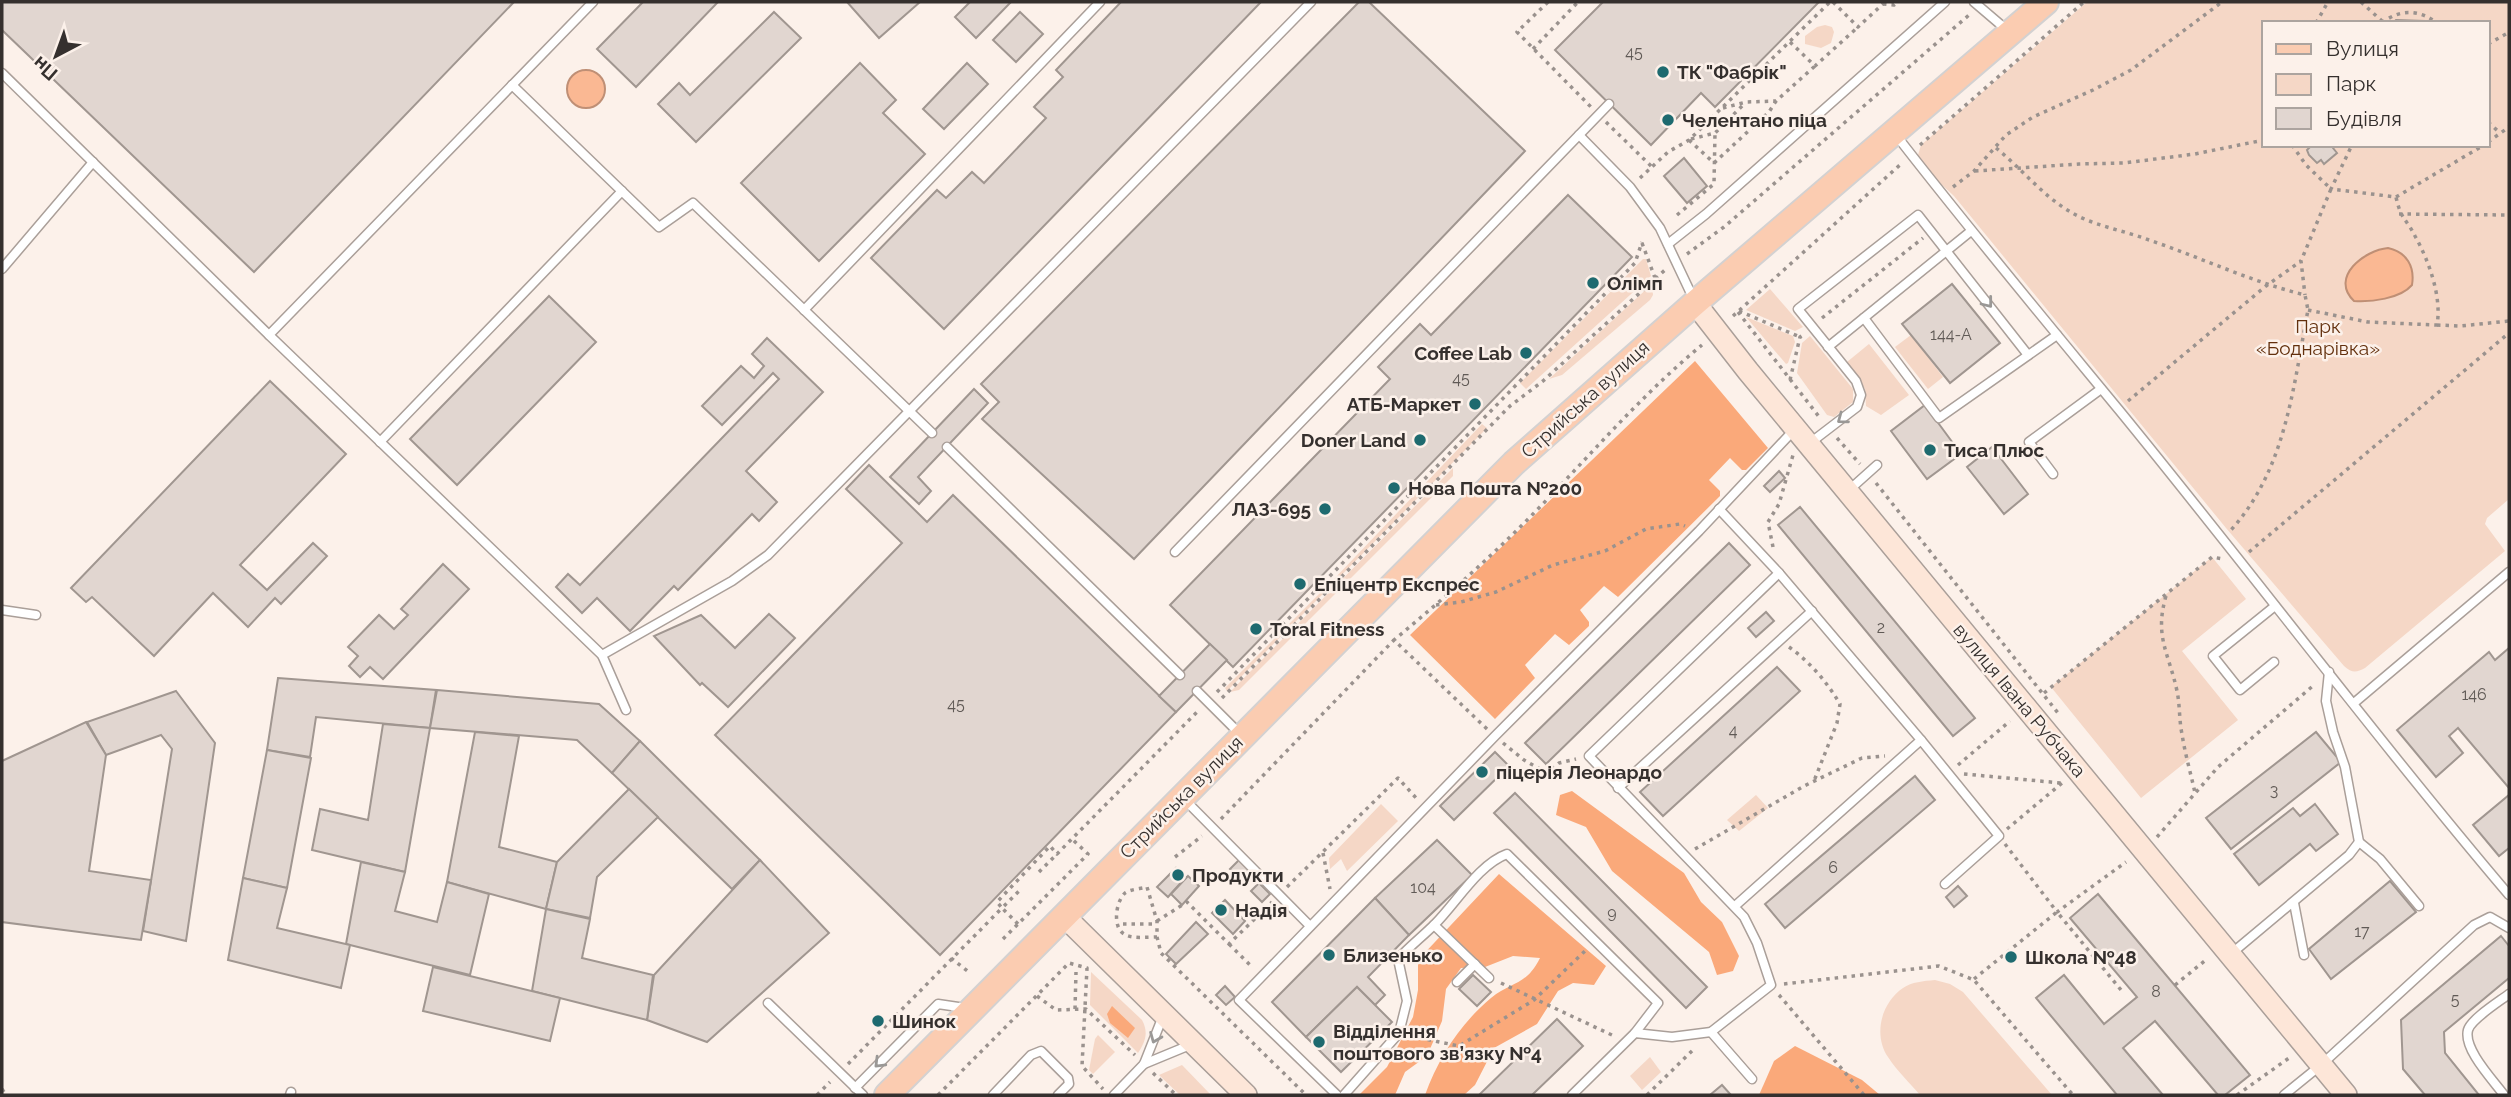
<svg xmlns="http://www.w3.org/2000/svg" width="2511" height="1097" viewBox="0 0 2511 1097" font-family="Raleway,sans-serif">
<rect width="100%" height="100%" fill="#fcf1ea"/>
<g fill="#f5d7c6" fill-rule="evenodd">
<path d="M2087,2h422v497l-22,19 -2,6 20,27 -140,117c-9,5 -13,5 -21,-2l-118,-138 -272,-332 -15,-14 -21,-27 3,-10zM2264,23h224v122h-224z"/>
<path d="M1825,25l7,2 2,5 -3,11 -10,5 -16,-4v-8l12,-9z"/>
<path d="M1643,259h3l5,17 -125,113 -6,-6z"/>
<path d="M1652,284l1,11 -3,5 -88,75 -13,4z"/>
<path d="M1770,289l33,38 -8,4 -49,-21z"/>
<path d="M1746,317l47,19 2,6 -7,21 -2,1z"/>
<path d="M1911,335l32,42 -15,12 -33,-42z"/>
<path d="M1810,336l43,53v13l-19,15 -7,-2 -30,-42 5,-30z"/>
<path d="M1869,344l40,51 -28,20 -15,-9 -1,-17 -18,-27z"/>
<path d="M1482,424l5,4 -260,263 -2,-3 110,-110z"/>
<path d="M1453,468v8l-214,214 -9,2z"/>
<path d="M2212,557l34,42 -64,52 56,69 -97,78 -90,-111z"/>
<path d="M1756,795l12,13 -29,23 -12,-11z"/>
<path d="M1381,804l17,17 -51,50 -6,-12 -11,10 -1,-11z"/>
<path d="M1091,972l51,48c7,13 3,22 -4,33l-48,-48z"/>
<path d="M1935,980l15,4 13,8 89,103h-132c-10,-12 -23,-24 -32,-38 -15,-22 -7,-54 15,-69 9,-6 20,-7 32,-8z"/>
<path d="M1098,1035l17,17 -22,22 -4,-4 6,-31z"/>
<path d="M1650,1057l11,15 -19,18 -12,-14z"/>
<path d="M1182,1065l29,30h-31l-21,-20z"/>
</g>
<g fill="#faa97a">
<path d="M1695,361l73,87 -22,22h-4l-12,-12 -21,22 11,11v5l-102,101 -14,-11 -24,24 9,12v4l-20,19 -14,-11 -30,31 10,13 -40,41 -85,-84z"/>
<path d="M1572,791l112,82 17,29 21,20 17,34 -6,15 -16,4 -8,-23 -97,-81 -26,-44 -30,-12 4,-20z"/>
<path d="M1499,874l107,92 -12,19 -21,-2 -15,8 -21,33 -43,24 -19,37 -11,10h-39c14,-38 35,-71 66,-97 21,-17 35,-12 49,-40l-27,-2 -28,11 -24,1 -15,21 -4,32 -15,35 -22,16 -10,23h-36l28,-28 26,-50 5,-27v-30z"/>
<path d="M1112,1006l23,22 -7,10 -18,-15 -3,-9z"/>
<path d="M1795,1046l67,34 18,15h-121l15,-34z"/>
</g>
<g fill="#fab893" stroke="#bf8f75" stroke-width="2">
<circle cx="586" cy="89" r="19"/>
<path d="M2388,248c19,4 27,19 24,37 -12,14 -41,17 -58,16 -25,-24 11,-51 34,-53z"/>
</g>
<g fill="#e1d6d0" stroke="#a09690" stroke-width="2">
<path d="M2,2h512l-260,270 -252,-242z"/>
<path d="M643,2h75l-82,85 -39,-38z"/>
<path d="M847,2h73l-41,36z"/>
<path d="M970,2h41l-35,36 -21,-21z"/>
<path d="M1121,2h140l-317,327 -73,-71 66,-68 9,8 26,-26 12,11 62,-65 -12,-11 29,-30 -7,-7z"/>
<path d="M1359,2h10l156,149 -391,408 -152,-140 17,-17 -18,-18z"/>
<path d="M1603,2h216l-104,105 -14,-14 -50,52 -96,-95z"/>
<path d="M774,12l27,26 -105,104 -38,-38 21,-21 11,12z"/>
<path d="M1020,12l23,22 -27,28 -23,-22z"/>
<path d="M2396,20l29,1 3,2h-35z"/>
<path d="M860,63l36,37 -13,13 42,41 -106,107 -78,-78z"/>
<path d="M967,63l21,21 -44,45 -21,-20z"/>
<path d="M2309,145h28l-4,3 4,5 -13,11 -3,-4 -4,3 -8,-8 -2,-5 3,-3z"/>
<path d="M1684,158l23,28 -20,17 -23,-27z"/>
<path d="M1568,195l64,62 -399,410 -63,-62 220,-226 -12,-12 42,-43 11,11z"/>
<path d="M1952,284l48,59 -50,40 -48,-59z"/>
<path d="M549,296l47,46 -139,143 -47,-46z"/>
<path d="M767,338l56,54 -77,79 31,31 -18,19 -7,-7 -74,76 -4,-4 -44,45 -33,-33 -15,15 -26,-26 12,-13 12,11 199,-206 -6,-6 -51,52 -20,-19 39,-40 13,12 10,-12 -12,-12z"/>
<path d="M270,381l76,73 -106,111 27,25 46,-47 14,13 -46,48 -6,-6 -27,29 -35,-34 -59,63 -62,-59 -6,5 -15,-14z"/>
<path d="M974,389l14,14 -70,74 13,14 -12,13 -29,-27z"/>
<path d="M1925,405l36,49 -34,25 -36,-48z"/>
<path d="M1992,447l36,47 -24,20 -37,-47z"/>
<path d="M869,465l58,57 26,-27 223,217 -236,243 -225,-220 187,-192 -56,-54z"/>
<path d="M1779,471l6,7 -15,14 -6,-6z"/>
<path d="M1800,507l175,211 -22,18 -175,-211z"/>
<path d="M1729,543l21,22 -204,199 -21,-21z"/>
<path d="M443,564l26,25 -86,90 -13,-12 -10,10 -11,-11 9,-10 -10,-9 31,-32 15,14 14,-14 -7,-6z"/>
<path d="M1766,612l8,9 -18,16 -8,-9z"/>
<path d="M769,614l26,24 -67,69 -26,-24 -2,2 -46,-49 47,-21 34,33z"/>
<path d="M1210,644l17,16 -51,52 -17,-16z"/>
<path d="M2509,648v140l-51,-60 -9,8 14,17 -27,24 -39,-47 92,-78 6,8z"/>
<path d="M1777,667l23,24 -137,125 -23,-24z"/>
<path d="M278,678l158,12 -6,38 -114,-11 -6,40 -43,-7z"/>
<path d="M437,690l162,14 41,37 -28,32 -35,-33 -147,-12z"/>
<path d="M176,691l39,52 -29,198 -43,-10 29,-182 -11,-14 -55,20 -19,-33z"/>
<path d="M86,722l20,33 -17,116 62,9 -10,60 -139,-18v-161z"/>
<path d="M383,724l47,4 -25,144 -93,-22 8,-41 48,11z"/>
<path d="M475,732l44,4 -20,111 58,15 -11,47 -99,-27z"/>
<path d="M2316,732l25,30 -110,87 -25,-31z"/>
<path d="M640,741l120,119 -28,29 -120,-116z"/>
<path d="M267,750l44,8 -24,130 -44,-10z"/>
<path d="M1495,752l14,14 -55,54 -14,-14z"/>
<path d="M1915,776l20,24 -150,128 -20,-24z"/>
<path d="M629,789l29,28 -61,60 -7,41 -44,-9 11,-47z"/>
<path d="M1515,793l192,194 -21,21 -192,-195z"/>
<path d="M2509,795v53l-10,8 -26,-31z"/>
<path d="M2315,804l23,30 -22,17 -6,-7 -51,41 -25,-31 59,-46 7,8z"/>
<path d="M1437,840l35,35 -63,60 -34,-37z"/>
<path d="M760,860l69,73 -122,109 -60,-22 7,-45z"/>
<path d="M1239,860l12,12 -9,8 -12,-11z"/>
<path d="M361,862l44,10 -10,39 42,11 10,-40 42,12 -19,81 -124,-31z"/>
<path d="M1176,868l10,9 -18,20 -11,-10z"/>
<path d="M1188,876l11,10 -17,19 -11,-11z"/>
<path d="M243,878l44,10 -10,40 73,17 -9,43 -113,-28z"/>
<path d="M2390,881l26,31 -85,67 -22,-30z"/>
<path d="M1259,883l11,11 -8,8 -11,-11z"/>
<path d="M1958,886l9,10 -13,11 -8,-10z"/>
<path d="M2098,894l152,181 -25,20h-7l-63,-74 -32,27 40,47h-46l-81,-97 28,-23 40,49 33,-27 -67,-79z"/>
<path d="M1375,898l34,37 -41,42 17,18 -10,10 -18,-18 -51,50 -34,-35z"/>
<path d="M1225,900l20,21 -12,13 -21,-21z"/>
<path d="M546,909l44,10 -8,39 71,17 -6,45 -115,-29z"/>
<path d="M1196,922l12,12 -32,30 -10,-10z"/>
<path d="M2501,936l8,10v32l-65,54 1,21 34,42h-54l-22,-26 -2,-49z"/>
<path d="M433,967l127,31 -10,43 -127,-30z"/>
<path d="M1473,975l18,17 -14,14 -18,-17z"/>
<path d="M1225,986l10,11 -9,8 -10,-10z"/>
<path d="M1357,987l35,35 -51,50 -35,-35z"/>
<path d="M1557,1019l26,27 -51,49h-53z"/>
<path d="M1722,1085l9,10h-21z"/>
</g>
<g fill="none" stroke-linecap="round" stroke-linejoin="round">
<g stroke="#aa9f99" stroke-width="11">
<g id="lane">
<path d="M593,2l-324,333 333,320 24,55"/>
<path d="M1974,2l34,29"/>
<path d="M2,73l267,262"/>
<path d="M512,85l147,142 34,-24 239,230"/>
<path d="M1579,135l30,-31"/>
<path d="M1896,135c72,93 148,184 223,275 131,160 256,327 390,485"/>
<path d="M1668,244l38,-30 239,-212"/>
<path d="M2,269l91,-107"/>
<path d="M804,310l296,-308"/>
<path d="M1864,318l75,100 118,-83"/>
<path d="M1828,347l143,-116"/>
<path d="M380,442l242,-251"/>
<path d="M1810,443l47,-36 4,-12 -5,-14 -58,-72 120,-94 110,140"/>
<path d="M947,447l233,228"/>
<path d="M2053,474l-24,-32 72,-53"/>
<path d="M1848,491l29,-26"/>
<path d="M1719,509l60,64"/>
<path d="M1175,552l404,-417 51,52 30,41 34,72"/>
<path d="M2,610l34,5"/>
<path d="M602,655l130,-74 36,-26 543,-553"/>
<path d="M2274,662l-34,28 -27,-34 62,-50"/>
<path d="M1197,691l43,43"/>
<path d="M2354,703l155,-131"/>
<path d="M1921,740l78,96 -54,48"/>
<path d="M1618,788l194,-177"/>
<path d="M1184,799l126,127"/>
<path d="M2359,842l21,17 39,47"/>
<path d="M2294,903l10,52"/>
<path d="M1434,925l55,53"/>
<path d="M2232,953l117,-98 10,-13 -14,-75 -12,-35 -7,-31 3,-29"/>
<path d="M1457,982l18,-18"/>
<path d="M768,1003l95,92"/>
<path d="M1711,1032l41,47"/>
<path d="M1144,1064l46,-19"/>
<path d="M855,1088l83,-84 27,4"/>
<path d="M290,1095l1,-3"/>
<path d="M993,1095l38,-40 10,-4 27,27 1,6 -11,11"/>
<path d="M1114,1095l30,-31 19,-48"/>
<path d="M1337,1095l-98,-95 256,-264 204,-205 95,-101"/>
<path d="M1344,1095l55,-62 8,-32 -9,-42c12,-13 25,-23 37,-35 21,-21 44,-60 72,-70l151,149 -23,30"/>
<path d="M1572,1095l63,-62 37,4 39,-5 60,-47 -14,-42 -13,-26 -155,-161 190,-183 142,167 -186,166"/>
<path d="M2284,1095l37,-30 153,-140 16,-8 19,11"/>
<path d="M2504,1095c-11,-15 -41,-46 -36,-65 3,-11 32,-29 41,-36"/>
</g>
</g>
<g stroke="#aa9f99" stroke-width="24">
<g id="secondary">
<path d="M1695,303l53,68 598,724"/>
<path d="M1064,916l182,179"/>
</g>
</g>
<g stroke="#d3d1d1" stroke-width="28">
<path id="primary" d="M887,1095l627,-632 181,-160 351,-301"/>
</g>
<g stroke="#9a928e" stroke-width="3.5" stroke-dasharray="3.5 5" stroke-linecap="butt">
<path d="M1548,2l-31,30 74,75"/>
<path d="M1833,2l25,25 27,-25"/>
<path d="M2361,2l22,20"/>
<path d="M1883,4l11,1 4,-3"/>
<path d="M2316,23l12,-21"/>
<path d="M2382,23c17,-14 37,-14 55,0"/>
<path d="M1790,42l25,24 43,-39"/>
<path d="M2488,44l18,-10"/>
<path d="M1533,49l45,-47"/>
<path d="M1723,108l23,-6 30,-1 39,-35"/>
<path d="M1606,122l46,45"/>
<path d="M2488,122l12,11"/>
<path d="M1691,139l24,-6 29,-29"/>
<path d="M1689,140l25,23 55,-51 7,-11"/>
<path d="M2488,142l21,-15"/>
<path d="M1920,145l164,-143"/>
<path d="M2292,145l14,20 25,24 -30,72 4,34"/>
<path d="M1996,148c25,20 46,47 73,63 24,15 54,19 80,29 53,18 103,42 156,55l3,15c-15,78 -22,159 -77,220"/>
<path d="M1975,171l104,-7 45,-1 71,-9 69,-14"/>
<path d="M1640,178l28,-26 21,-12 141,-138"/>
<path d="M1953,187l21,-16 32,-36 27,-18 60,-27 38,-20 91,-68"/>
<path d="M2396,197l88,-52"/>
<path d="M2399,214l110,1"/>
<path d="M1677,215l37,-31 1,-51"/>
<path d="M1642,243l13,35"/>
<path d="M1687,254l37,-27 245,-212"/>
<path d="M2308,310l60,12 69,3c5,-28 -8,-64 -22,-89 -9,-18 -14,-16 -19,-39l-65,-8 21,-44"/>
<path d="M1739,311l61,26"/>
<path d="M1738,312l82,106"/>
<path d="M1733,316l169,-153"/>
<path d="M1822,318l101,-80"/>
<path d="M2437,325l23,1 49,-5"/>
<path d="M1790,380l10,-43 3,-2"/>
<path d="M2128,401l138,-115 35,-25"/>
<path d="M1837,438l23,26"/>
<path d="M1876,483l182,230"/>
<path d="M1773,547l-5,-25 11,-18 14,-49"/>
<path d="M2249,552l260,-219"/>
<path d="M2166,596c-12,41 3,57 11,95 3,14 2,29 5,43 3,20 9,40 13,59"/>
<path d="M1436,605l25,-3 35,-10 57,-27 52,-14 41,-22 34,-5 5,2"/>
<path d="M1789,647c21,15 38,35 51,57l-3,19 -23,58"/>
<path d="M1217,692l418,-429 7,-21"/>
<path d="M2044,693l168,-136 11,2"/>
<path d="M1222,698l288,-292 33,-25 123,-112"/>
<path d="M1487,729l-93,-89c48,-40 95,-81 139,-126 56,-57 107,-118 169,-169"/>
<path d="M1503,743l21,17 23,13 12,-10 17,-4"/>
<path d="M1958,765l52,-44"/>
<path d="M1964,774l97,9"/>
<path d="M1221,819l173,-179"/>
<path d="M2007,829l55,-46"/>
<path d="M2157,837l61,-70 96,-82"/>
<path d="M2005,844l52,68 69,-50"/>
<path d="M1695,849l109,-63 58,-28 23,-2"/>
<path d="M1323,853l7,36"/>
<path d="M1175,857l27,-21"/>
<path d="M1039,872l18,-18"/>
<path d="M1287,887l111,-109 20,22"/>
<path d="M1157,921l30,-19 42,42 43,-42"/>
<path d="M1018,924l-16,-16 20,-20"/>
<path d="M1123,924h34"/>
<path d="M1157,937c-9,0 -26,2 -33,-3 -12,-7 -8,-33 1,-41 6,-4 15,-4 22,-6l10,34v16l4,16 145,142"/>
<path d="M1003,939l85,-85 -15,-14"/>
<path d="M1229,944l24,24"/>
<path d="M951,958l19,15"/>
<path d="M1974,979l83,-67 64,78"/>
<path d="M1501,983l113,53"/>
<path d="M1784,984l155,-18 35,14 99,115"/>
<path d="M2175,985l32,-26"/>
<path d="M1779,995l85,100"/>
<path d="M1037,996l19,14 30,-1 49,46"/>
<path d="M1075,1009l1,-37"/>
<path d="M1411,1036l48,10 75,-46 52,-50"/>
<path d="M848,1064l154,-156 -5,-6 53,-56 7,8 142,-144"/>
<path d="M1153,1073l23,22"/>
<path d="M2,1089l4,6"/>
<path d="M817,1095l13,-13"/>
<path d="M938,1095l131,-132 18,5 -5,98 21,23"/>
<path d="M1647,1095l48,-47"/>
<path d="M2237,1095l52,-37"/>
</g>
<use href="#lane" stroke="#fff" stroke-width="8"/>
<use href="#secondary" stroke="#fde6d8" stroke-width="21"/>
<use href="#primary" stroke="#fbccb1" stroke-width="24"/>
</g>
<defs><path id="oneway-chevron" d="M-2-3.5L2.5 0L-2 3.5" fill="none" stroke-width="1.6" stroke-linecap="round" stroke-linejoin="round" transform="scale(1.75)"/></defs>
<g stroke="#9a9896">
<use href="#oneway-chevron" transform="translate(1988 303) rotate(52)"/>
<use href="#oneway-chevron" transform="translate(1842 419) rotate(143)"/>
<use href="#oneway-chevron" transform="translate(1155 1038) rotate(112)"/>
<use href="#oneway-chevron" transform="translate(879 1063) rotate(135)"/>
</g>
<g fill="#1e6a6f" stroke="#fcf1ea" stroke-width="2.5">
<circle cx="1663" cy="72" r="7"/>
<circle cx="1668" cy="120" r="7"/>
<circle cx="1593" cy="283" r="7"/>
<circle cx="1526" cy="353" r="7"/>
<circle cx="1475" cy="404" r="7"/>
<circle cx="1420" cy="440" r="7"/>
<circle cx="1930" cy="450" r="7"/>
<circle cx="1394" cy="488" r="7"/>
<circle cx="1325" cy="509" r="7"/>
<circle cx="1300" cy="584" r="7"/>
<circle cx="1256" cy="629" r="7"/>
<circle cx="1482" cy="772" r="7"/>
<circle cx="1178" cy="875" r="7"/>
<circle cx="1221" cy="910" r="7"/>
<circle cx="1329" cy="955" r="7"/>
<circle cx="2011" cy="957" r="7"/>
<circle cx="878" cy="1021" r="7"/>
<circle cx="1319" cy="1042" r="7"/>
</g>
<g text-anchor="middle" stroke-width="5" stroke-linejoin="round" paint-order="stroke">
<g font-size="16" fill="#605a56">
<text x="1634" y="58">45</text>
<text x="1951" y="340">144-А</text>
<text x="1461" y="384">45</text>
<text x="1881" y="633">2</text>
<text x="2474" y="700">146</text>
<text x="956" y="710">45</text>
<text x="1733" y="736">4</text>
<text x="2274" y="796">3</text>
<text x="1833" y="873">6</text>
<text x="1423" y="893">104</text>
<text x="1612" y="918">9</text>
<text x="2362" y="937">17</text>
<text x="2156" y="997">8</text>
<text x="2455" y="1005">5</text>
</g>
<g font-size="19" font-weight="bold" fill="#35302e" stroke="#fcf1ea" text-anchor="start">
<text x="1677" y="79">ТК "Фабрік"</text>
<text x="1682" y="127">Челентано піца</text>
<text x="1607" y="290">Олімп</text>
<text x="1512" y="360" text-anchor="end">Coffee Lab</text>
<text x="1461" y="411" text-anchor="end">АТБ-Маркет</text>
<text x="1406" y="447" text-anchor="end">Doner Land</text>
<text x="1944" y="457">Тиса Плюс</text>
<text x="1408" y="495">Нова Пошта №200</text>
<text x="1311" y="516" text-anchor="end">ЛАЗ-695</text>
<text x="1314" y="591">Епіцентр Експрес</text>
<text x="1270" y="636">Toral Fitness</text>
<text x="1496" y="779">піцерія Леонардо</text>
<text x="1192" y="882">Продукти</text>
<text x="1235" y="917">Надія</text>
<text x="1343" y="962">Близенько</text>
<text x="2025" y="964">Школа №48</text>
<text x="892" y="1028">Шинок</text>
<text x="1333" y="1038">Відділення<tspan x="1333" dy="22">поштового зв’язку №4</tspan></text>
</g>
<g font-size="19" fill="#63300d" stroke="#fcf1ea">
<text x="2318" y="333">Парк<tspan x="2318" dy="22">«Боднарівка»</tspan></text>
</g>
<g font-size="19" fill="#35302e" stroke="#fcf1ea">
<text transform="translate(1585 399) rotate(-42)" y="7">Стрийська вулиця</text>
<text transform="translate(2020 700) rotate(50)" y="7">вулиця Івана Рубчака</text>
<text transform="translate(1181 797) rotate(-45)" y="7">Стрийська вулиця</text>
</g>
</g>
<rect width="2511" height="1097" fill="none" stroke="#35302e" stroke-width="7"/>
<rect x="2262" y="21" width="228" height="126" fill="#fcf1ea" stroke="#aca49f" stroke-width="2"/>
<rect x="2276" y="44" width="35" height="10" fill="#fbccb1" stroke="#aca49f" stroke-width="2"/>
<text x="2326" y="56" font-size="21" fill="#35302e">Вулиця</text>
<rect x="2276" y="74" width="35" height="21" fill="#f5d7c6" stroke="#aca49f" stroke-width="2"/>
<text x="2326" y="91" font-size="21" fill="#35302e">Парк</text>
<rect x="2276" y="108" width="35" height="21" fill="#e1d6d0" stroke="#aca49f" stroke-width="2"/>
<text x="2326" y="126" font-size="21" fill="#35302e">Будівля</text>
<g transform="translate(56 56) rotate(221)" stroke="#fcf1ea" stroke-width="5" paint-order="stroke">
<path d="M0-5L12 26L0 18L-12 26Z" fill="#35302e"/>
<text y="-10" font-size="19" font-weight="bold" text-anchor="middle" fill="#35302e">Пн</text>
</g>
</svg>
